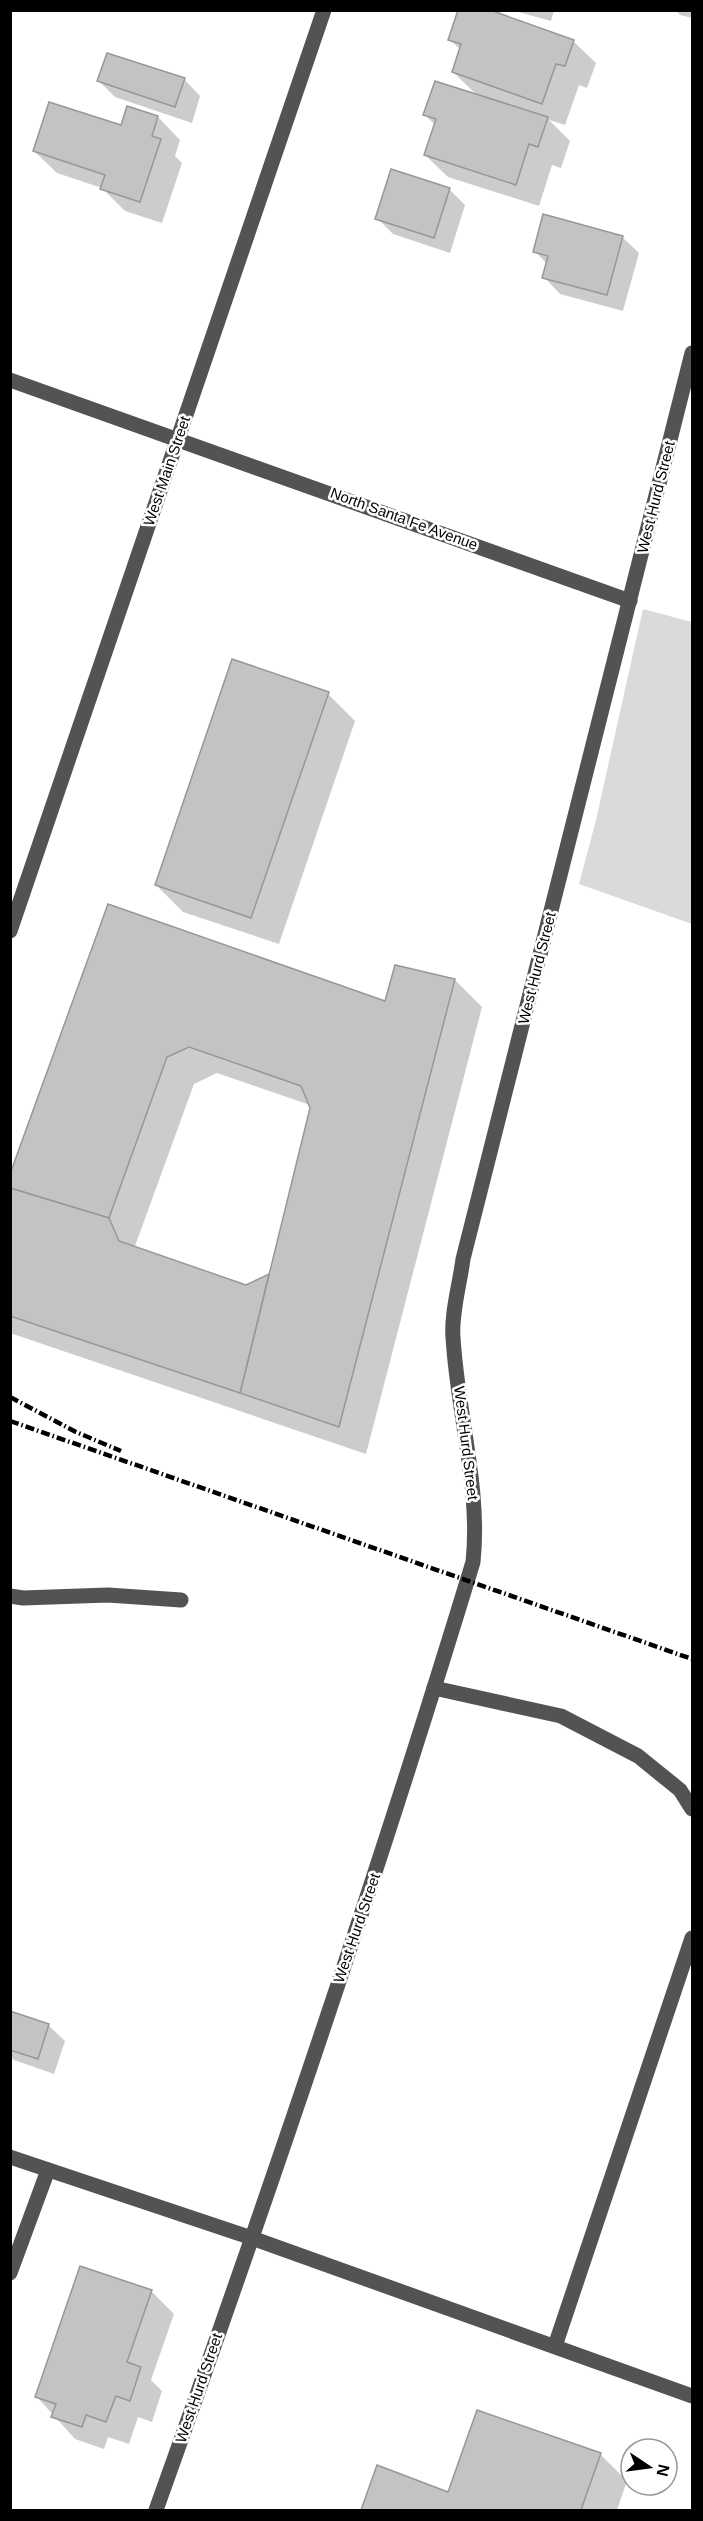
<svg xmlns="http://www.w3.org/2000/svg" width="703" height="2521" viewBox="0 0 703 2521" font-family="Arial,sans-serif">
<rect width="100%" height="100%" fill="#fff"/>
<path fill="#dadada" d="M643,609l49,13v302l-113,-40 17,-64z"/>
<g fill="#0003" fill-rule="evenodd">
<path d="M511,10h43l-3,11z"/>
<path d="M676,10h16v8l-12,-3z"/>
<path d="M450,40l123,1 23,22 -9,25 -8,-3 -14,40 -16,-5 21,21 -9,27 -9,-3 -13,41 -91,-29 -23,-22 10,-30 -10,-10 53,-19 -25,-24 8,-22z"/>
<path d="M184,79l16,17 -8,27 -77,-26 -16,-16z"/>
<path d="M158,117l22,23 -5,16 7,7 -20,60 -37,-12 -23,-23 -45,-15 -23,-22z"/>
<path d="M449,189l16,16 -15,48 -57,-19 -16,-16z"/>
<path d="M622,237l17,16 -16,58 -63,-17 -16,-17 3,-13 -12,-13z"/>
<path d="M328,694l27,27 -76,223 -96,-32 -27,-27z"/>
<path d="M109,906l277,96 10,-35 59,13 27,27 -116,447 -356,-121v-153zM217,1073l93,32 1,3 -41,167 -24,12 -110,-38 -1,-3 59,-162z"/>
<path d="M10,2012l38,13 17,16 -11,33 -40,-14 -4,-3z"/>
<path d="M151,2291l23,23 -23,66 11,11 -10,31 -14,-5 -9,27 -21,-7 -4,12 -29,-10 -38,-42z"/>
<path d="M600,2454l27,27 -10,29h-255l16,-43 71,27z"/>
</g>
<g fill="#c3c3c3" stroke="#979797" stroke-width="1.5">
<path d="M458,10h32l84,30 -9,26 -9,-2 -14,40 -90,-32 9,-28 -13,-4z"/>
<path d="M107,53l78,25 -10,29 -78,-26z"/>
<path d="M435,81l113,36 -10,30 -9,-3 -13,41 -92,-30 12,-36 -13,-4z"/>
<path d="M49,102l72,23 6,-19 31,10 -6,20 9,3 -21,63 -40,-13 5,-14 -72,-24z"/>
<path d="M391,169l59,19 -16,50 -59,-19z"/>
<path d="M543,214l80,22 -16,59 -65,-17 6,-22 -15,-4z"/>
<path d="M232,659l97,33 -78,226 -96,-33z"/>
<path d="M108,904l277,97 10,-36 60,14 -116,448 -99,-34 70,-285 -9,-22 -112,-39 -22,10 -58,161 -99,-30v-14z"/>
<path d="M10,1188l99,30 10,23 127,44 23,-11 -29,119 -230,-77z"/>
<path d="M10,2011l39,13 -11,35 -28,-9z"/>
<path d="M80,2266l72,24 -25,72 14,5 -11,34 -14,-5 -10,26 -20,-7 -4,12 -31,-10 5,-13 -21,-7z"/>
<path d="M477,2410l124,43 -20,57h-220l16,-45 71,27z"/>
</g>
<g fill="none" stroke-linecap="round" stroke-linejoin="round">
<g stroke="#535353" stroke-width="15">
<path d="M10,380l620,221"/>
<path d="M10,931l314,-921"/>
<path d="M10,1596l13,2 85,-3 73,5"/>
<path d="M434,1688l127,28 77,40 42,34 12,19"/>
<path d="M10,2157l242,81 440,158"/>
<path d="M10,2273l38,-103"/>
<path d="M555,2346l137,-408"/>
<path d="M156,2510c112,-313 220,-629 317,-948 8,-73 -16,-151 -20,-225 -2,-23 7,-54 10,-78l229,-906"/>
</g>
<g stroke="#000" stroke-width="4.5" stroke-dasharray="9 3 1.5 3" stroke-linecap="butt">
<path d="M10,1397l66,35 45,19"/>
<path d="M10,1421l682,238"/>
</g>
</g>
<g text-anchor="middle" stroke-width="5" stroke-linejoin="round" paint-order="stroke">
<g font-size="15" fill="#000" stroke="#fff">
<text transform="translate(167 471) rotate(-71)" y="5">West Main Street</text>
<text transform="translate(656 497) rotate(-76)" y="5">West Hurd Street</text>
<text transform="translate(404 519) rotate(20)" y="5">North Santa Fe Avenue</text>
<text transform="translate(537 968) rotate(-76)" y="5">West Hurd Street</text>
<text transform="translate(466 1443) rotate(83)" y="5">West Hurd Street</text>
<text transform="translate(357 1928) rotate(-71)" y="5">West Hurd Street</text>
<text transform="translate(199 2388) rotate(-71)" y="5">West Hurd Street</text>
</g>
</g>
<rect width="703" height="2521" fill="none" stroke="#000000" stroke-width="24"/>
<g transform="translate(649 2467) rotate(103)"><circle r="28" fill="#ffffff" stroke="#999999" stroke-width="1.5"/>
<path d="M0-4.5L10 22L0 15L-10 22Z" fill="#000000"/>
<text y="-9" font-size="16" font-weight="bold" text-anchor="middle" fill="#000000">N</text>
</g>
</svg>
